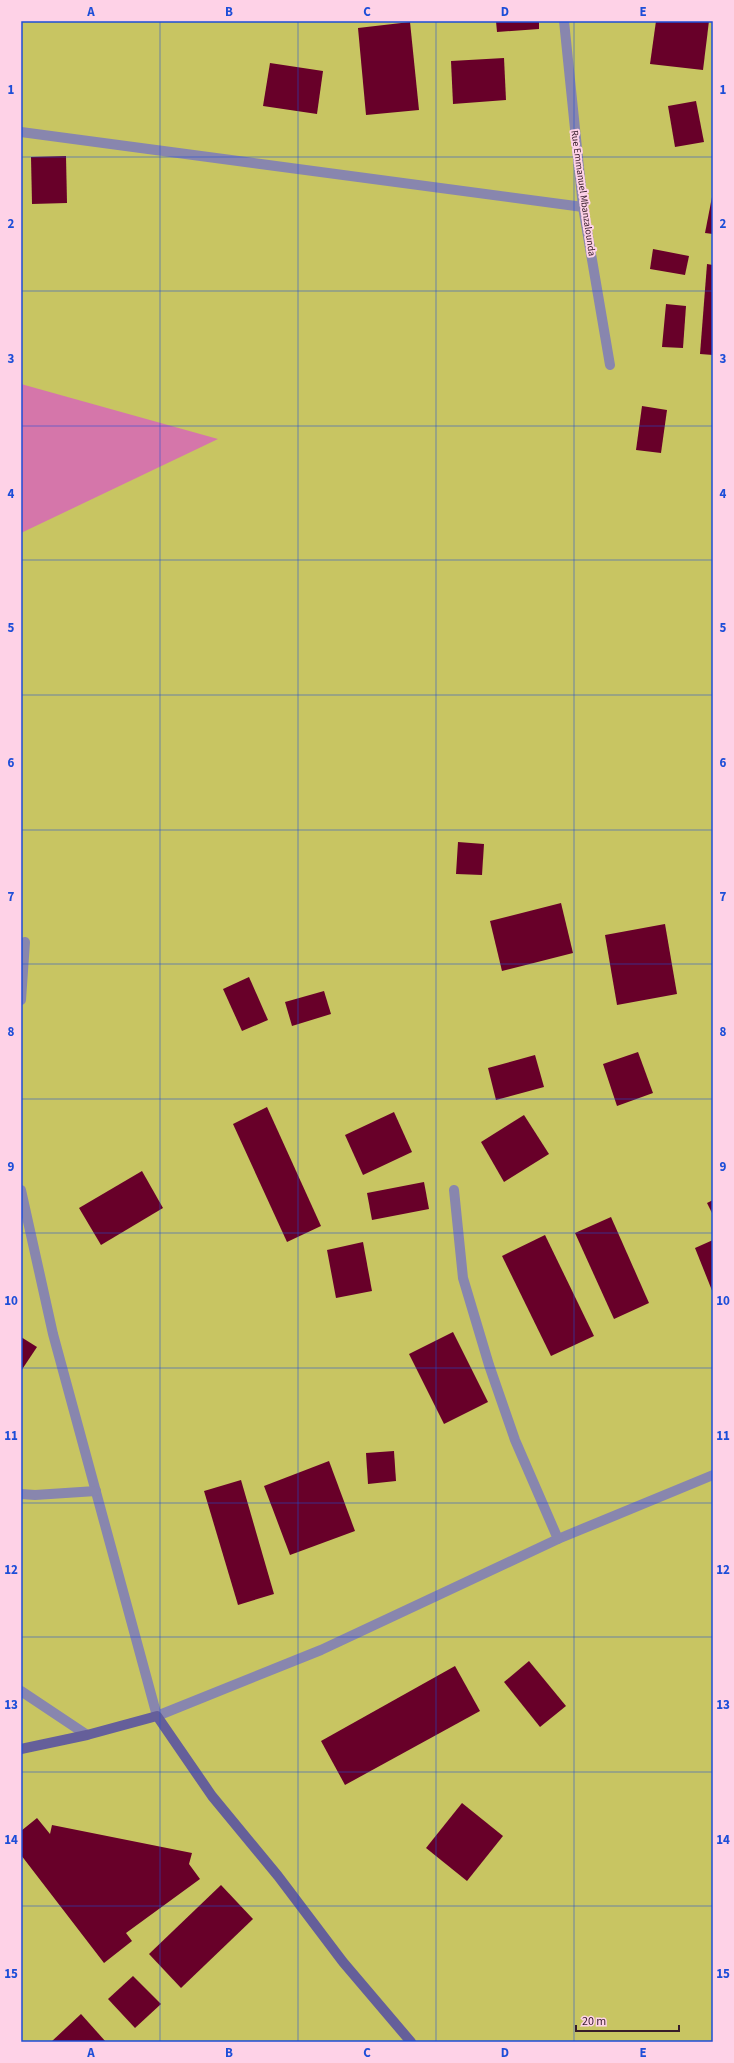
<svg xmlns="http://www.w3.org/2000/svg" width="734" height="2063" viewBox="0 0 734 2063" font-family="'Source Sans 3',sans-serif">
<rect width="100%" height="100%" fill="#f9c1dd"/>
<rect fill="#c8c562" x="21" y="21" width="692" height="2021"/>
<path fill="#d576aa" d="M21,384l197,55 -197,94z"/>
<g fill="#680029">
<path d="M496,21h43v8l-42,3z"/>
<path d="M656,21h53l-6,49 -53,-6z"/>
<path d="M410,22l9,88 -53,5 -8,-87z"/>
<path d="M504,58l2,42 -53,4 -2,-43z"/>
<path d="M270,63l53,8 -6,43 -54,-8z"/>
<path d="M696,101l8,41 -29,5 -7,-41z"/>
<path d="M66,156l1,47 -35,1 -1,-47z"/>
<path d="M712,197h1v37l-8,-1z"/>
<path d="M653,249l36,7 -4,19 -35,-6z"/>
<path d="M707,264l6,1v90l-13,-1z"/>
<path d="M666,304l20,2 -3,42 -21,-1z"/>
<path d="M642,406l25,4 -6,43 -25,-3z"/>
<path d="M458,842l26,2 -2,31 -26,-1z"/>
<path d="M561,903l12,50 -71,18 -12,-50z"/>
<path d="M665,924l12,70 -60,11 -12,-70z"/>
<path d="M249,977l19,43 -26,11 -19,-42z"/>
<path d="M324,991l7,23 -39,12 -7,-24z"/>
<path d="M638,1052l15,41 -36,13 -14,-42z"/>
<path d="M535,1055l9,32 -48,13 -8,-32z"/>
<path d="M267,1107l54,119 -34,16 -54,-118z"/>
<path d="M394,1112l18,40 -49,23 -18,-40z"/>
<path d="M524,1115l25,39 -45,28 -23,-40z"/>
<path d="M142,1171l21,37 -62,37 -22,-37z"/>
<path d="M424,1182l5,27 -57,11 -5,-27z"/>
<path d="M713,1200v15l-6,-12z"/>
<path d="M611,1217l38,86 -35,16 -39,-86z"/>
<path d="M545,1235l49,101 -43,20 -49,-100z"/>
<path d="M713,1240v53l-18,-45z"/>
<path d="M363,1242l9,49 -36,7 -9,-48z"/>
<path d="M453,1332l35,70 -44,22 -35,-70z"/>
<path d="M21,1337l16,10 -16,24z"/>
<path d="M394,1451l2,30 -28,3 -2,-31z"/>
<path d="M329,1461l26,70 -65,24 -26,-69z"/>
<path d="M241,1480l33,114 -36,11 -34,-114z"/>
<path d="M529,1661l37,45 -26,21 -36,-45z"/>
<path d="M455,1666l25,45 -135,74 -24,-44z"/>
<path d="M462,1803l41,33 -36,45 -41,-33z"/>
<path d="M37,1818l13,16 2,-9 140,28 -3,11 11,15 -74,54 6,8 -28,22 -83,-108v-24z"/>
<path d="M221,1885l32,34 -72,69 -32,-34z"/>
<path d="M133,1976l28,28 -26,24 -27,-29z"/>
<path d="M81,2014l25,28h-55z"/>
</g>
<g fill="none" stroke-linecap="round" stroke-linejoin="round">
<g stroke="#8886ae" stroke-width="10">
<path d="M564,21l19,186 27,158"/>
<path d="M21,132l562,75"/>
<path d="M21,1000l4,-58"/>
<path d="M21,1190l32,144 104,382 164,-66 237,-111 155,-64"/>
<path d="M454,1190l9,88 26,87 26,75 43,99"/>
<path d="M21,1494l14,1 61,-4"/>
<path d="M21,1691l66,44"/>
</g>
<path stroke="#655f9a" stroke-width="10" d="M21,1749l66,-14 70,-19 55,80 66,80 65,86 68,80"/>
</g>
<path fill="none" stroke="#1d4ed8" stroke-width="1" stroke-opacity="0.55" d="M160,21v2021M298,21v2021M436,21v2021M574,21v2021M21,157h692M21,291h692M21,426h692M21,560h692M21,695h692M21,830h692M21,964h692M21,1099h692M21,1233h692M21,1368h692M21,1503h692M21,1637h692M21,1772h692M21,1906h692"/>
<g text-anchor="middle" stroke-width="4" stroke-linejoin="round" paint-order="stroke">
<g font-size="10" fill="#361c2a" stroke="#fed2e7">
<text transform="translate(584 193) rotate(82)" y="4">Rue Emmanuel Mbanzalounda</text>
</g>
</g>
<rect width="734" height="2063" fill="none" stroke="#fed2e7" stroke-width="44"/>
<path d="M576 2025v6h103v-6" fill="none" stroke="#361c2a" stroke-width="2"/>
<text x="582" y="2025" font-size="12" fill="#361c2a" stroke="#fed2e7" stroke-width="3" paint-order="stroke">20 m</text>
<rect x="22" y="22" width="690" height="2019" fill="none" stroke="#1d4ed8" stroke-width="1.5"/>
<g font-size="13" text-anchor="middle" font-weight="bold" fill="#1d4ed8">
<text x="91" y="16">A</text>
<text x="229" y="16">B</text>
<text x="367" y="16">C</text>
<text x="505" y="16">D</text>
<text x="643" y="16">E</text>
<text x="11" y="94">1</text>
<text x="723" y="94">1</text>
<text x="11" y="228">2</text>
<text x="723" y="228">2</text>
<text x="11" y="363">3</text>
<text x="723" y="363">3</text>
<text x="11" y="498">4</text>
<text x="723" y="498">4</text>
<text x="11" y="632">5</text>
<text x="723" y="632">5</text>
<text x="11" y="767">6</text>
<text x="723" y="767">6</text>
<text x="11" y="901">7</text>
<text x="723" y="901">7</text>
<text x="11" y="1036">8</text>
<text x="723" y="1036">8</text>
<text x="11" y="1171">9</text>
<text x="723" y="1171">9</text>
<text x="11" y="1305">10</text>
<text x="723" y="1305">10</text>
<text x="11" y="1440">11</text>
<text x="723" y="1440">11</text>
<text x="11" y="1574">12</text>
<text x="723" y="1574">12</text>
<text x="11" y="1709">13</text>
<text x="723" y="1709">13</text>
<text x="11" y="1844">14</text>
<text x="723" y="1844">14</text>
<text x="11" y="1978">15</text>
<text x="723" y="1978">15</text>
<text x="91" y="2057">A</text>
<text x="229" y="2057">B</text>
<text x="367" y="2057">C</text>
<text x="505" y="2057">D</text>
<text x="643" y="2057">E</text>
</g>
</svg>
